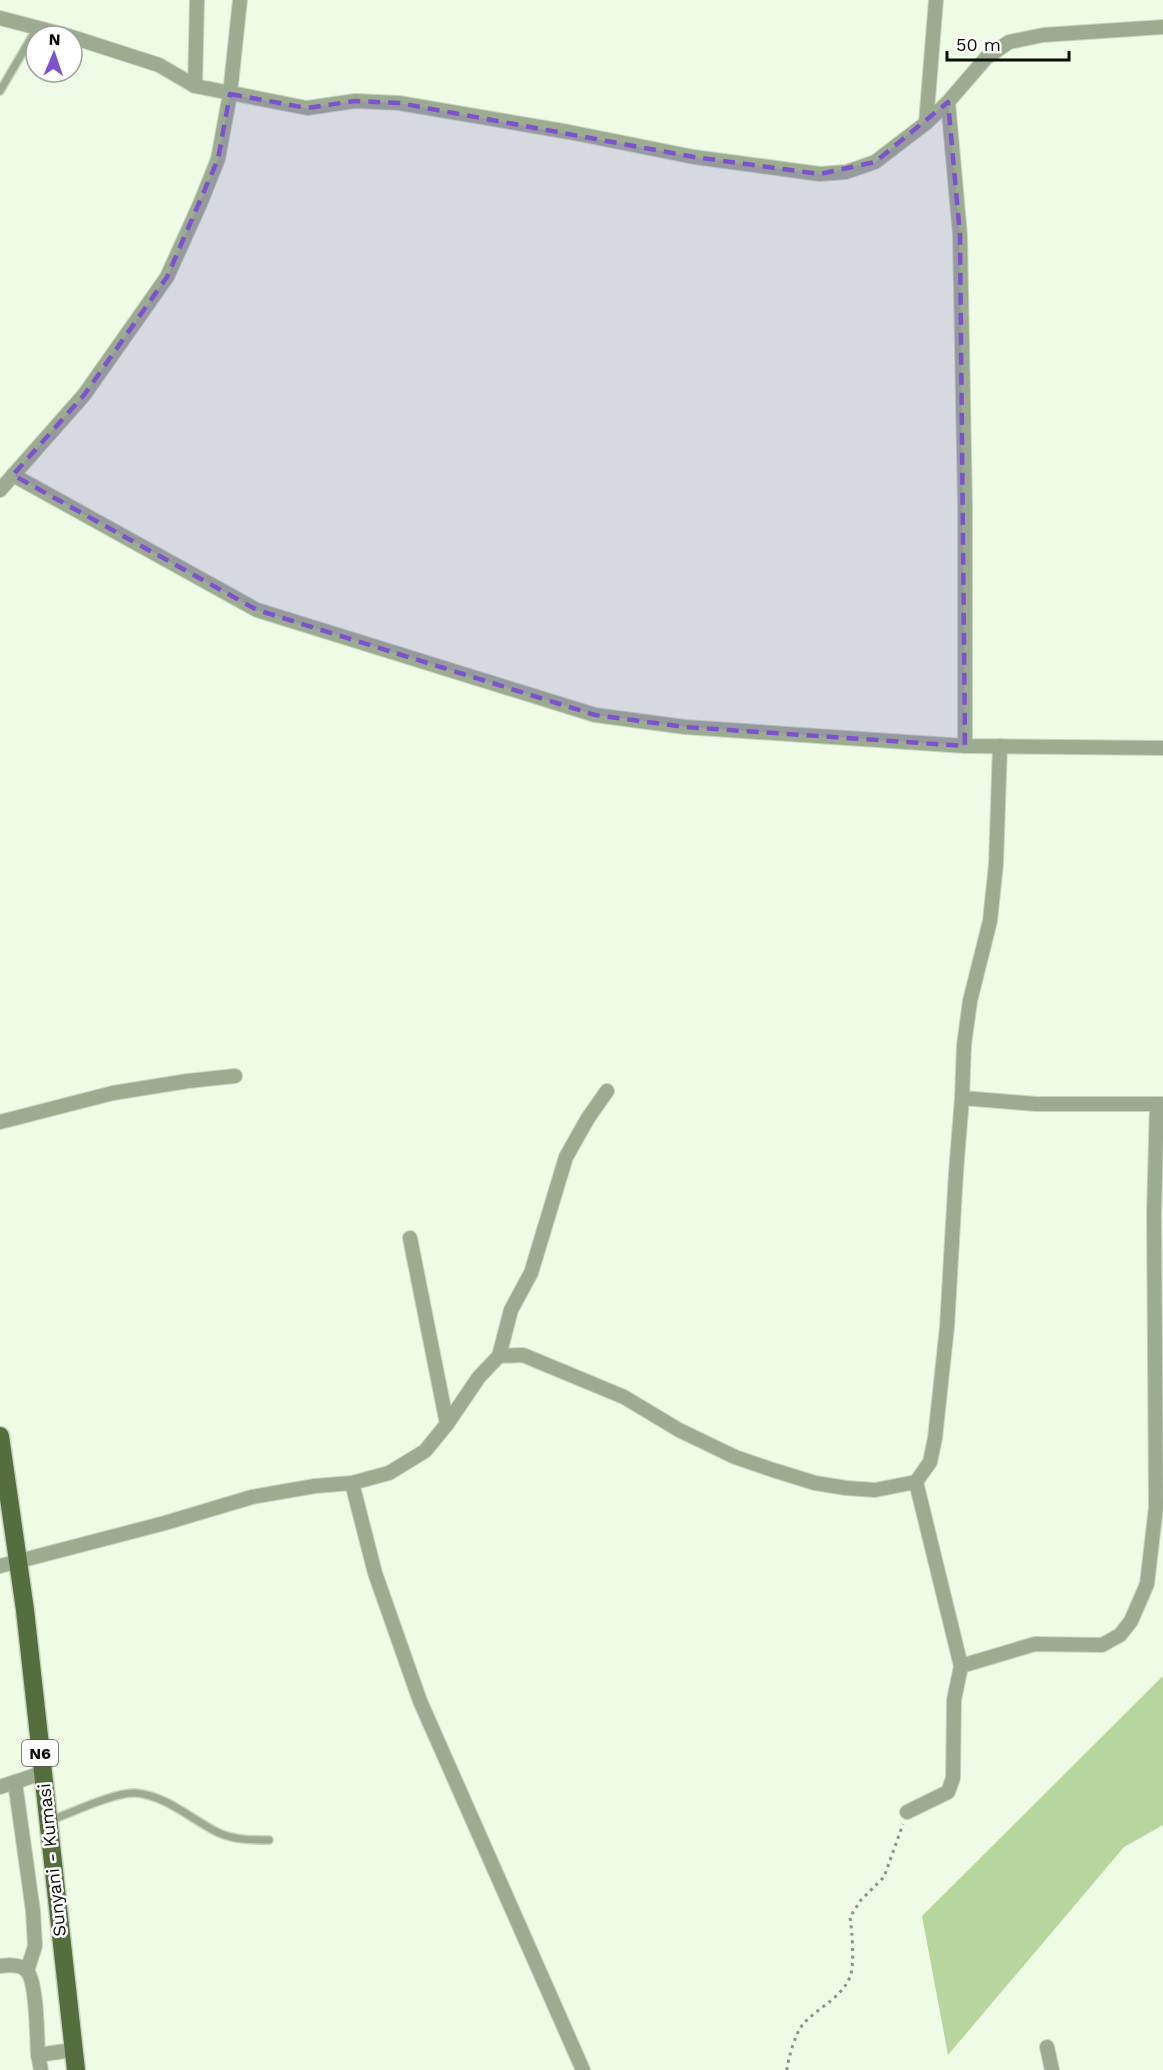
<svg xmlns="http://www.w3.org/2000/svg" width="1163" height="2070" viewBox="0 0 1163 2070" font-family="'Work Sans',sans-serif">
<rect width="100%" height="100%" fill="#eefbe5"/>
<path fill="#b7d69e" d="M1163,1676v149l-39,22 -176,208 -26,-139z"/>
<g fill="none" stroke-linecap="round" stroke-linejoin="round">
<g stroke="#cad5c1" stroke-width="10">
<g id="service">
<path d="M0,91l37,-63"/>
<path d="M51,1820c20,-7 64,-28 84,-27 31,2 57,27 84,40 16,7 33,7 50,7"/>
</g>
</g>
<g stroke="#cad5c1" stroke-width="16">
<g id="minor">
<path d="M0,18l69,18"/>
<path d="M72,37l87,28 36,21 112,22 48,-7 44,2 170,29 125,25 126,17 26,-2 29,-10 51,-39 22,-21 38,-44 23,-16 34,-7 120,-8"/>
<path d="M195,86l2,-86"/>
<path d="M948,102l12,133 5,271v240"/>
<path d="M926,123l10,-123"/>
<path d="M13,475l244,135 338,105 90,12 280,19 198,2"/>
<path d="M0,490l84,-95 83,-118 33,-73 18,-45 12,-65 10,-94"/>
<path d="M962,1098l74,6h127"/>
<path d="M0,1122l113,-29 75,-12 47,-5"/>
<path d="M410,1238l37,186"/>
<path d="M499,1356l24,-1 101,42 55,33 56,27 38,13 42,13 31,5 29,2 41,-8 45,184 -7,34 -1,78 -5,14 -41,20"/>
<path d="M916,1482l14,-20 5,-24 12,-111 9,-155 6,-74 2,-53 6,-44 20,-80 6,-57 4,-118"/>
<path d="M352,1483l23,90 45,128 163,369"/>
<path d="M0,1566l165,-43 87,-26 63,-11 37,-3 37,-10 36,-22 22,-27 32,-47 20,-21 12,-46 20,-37 35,-116 22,-39 19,-27"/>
<path d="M961,1666l74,-22 67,1 18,-10 11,-14 16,-37 9,-77 -2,-294 3,-109"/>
<path d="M15,1782l18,129 2,35 -8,25"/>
<path d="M0,1787l42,-14"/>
<path d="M0,1966c8,-1 21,-2 27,5 10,11 10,67 11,84"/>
<path d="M1047,2047l5,23"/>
<path d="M41,2070l-3,-15 34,-5"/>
</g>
</g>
<g stroke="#cad5c1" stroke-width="21">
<path id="primary" d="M0,1436l25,174 51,460"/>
</g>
<path stroke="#8b9485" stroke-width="3" stroke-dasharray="3 4.5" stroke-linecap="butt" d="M787,2070c1,-12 9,-39 17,-47 14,-15 38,-26 46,-46 5,-14 2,-46 0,-60l11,-17 23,-23 19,-53"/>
<use href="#service" stroke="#9cac91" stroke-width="7"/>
<use href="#minor" stroke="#9cac91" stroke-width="14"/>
<use href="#primary" stroke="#546e3d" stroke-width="18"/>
</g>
<path fill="#7d53cd" fill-opacity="0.2" stroke="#7d53cd" stroke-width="4.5" stroke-dasharray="12 8" stroke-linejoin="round" d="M230,94l77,14 48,-7 44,2 295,54 126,17 55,-12 73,-60 12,133 5,511 -280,-19 -90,-12 -338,-105 -244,-135 71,-80 83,-118 51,-118z"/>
<g text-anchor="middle" stroke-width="5" stroke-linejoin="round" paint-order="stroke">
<rect fill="#fff" stroke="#545651" stroke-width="1.5" x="22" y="1740" width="36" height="26" rx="4.5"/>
<g font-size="16" font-weight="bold" fill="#0a0e07">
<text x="40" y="1759">N6</text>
</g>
<g font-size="18" fill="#0a0e07" stroke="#fff">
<text transform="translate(52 1860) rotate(-96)" y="6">Sunyani - Kumasi</text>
</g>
</g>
<g transform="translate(54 54) rotate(2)"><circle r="28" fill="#ffffff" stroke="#9d9f9c" stroke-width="1.5"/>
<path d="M0-4.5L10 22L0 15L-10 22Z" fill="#7d53cd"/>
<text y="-9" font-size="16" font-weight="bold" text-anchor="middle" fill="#0a0e07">N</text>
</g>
<path d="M947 51v9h122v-9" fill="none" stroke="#0a0e07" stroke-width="3"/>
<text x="956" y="51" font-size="18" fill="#0a0e07" stroke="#ffffff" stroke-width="4.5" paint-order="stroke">50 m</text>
</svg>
